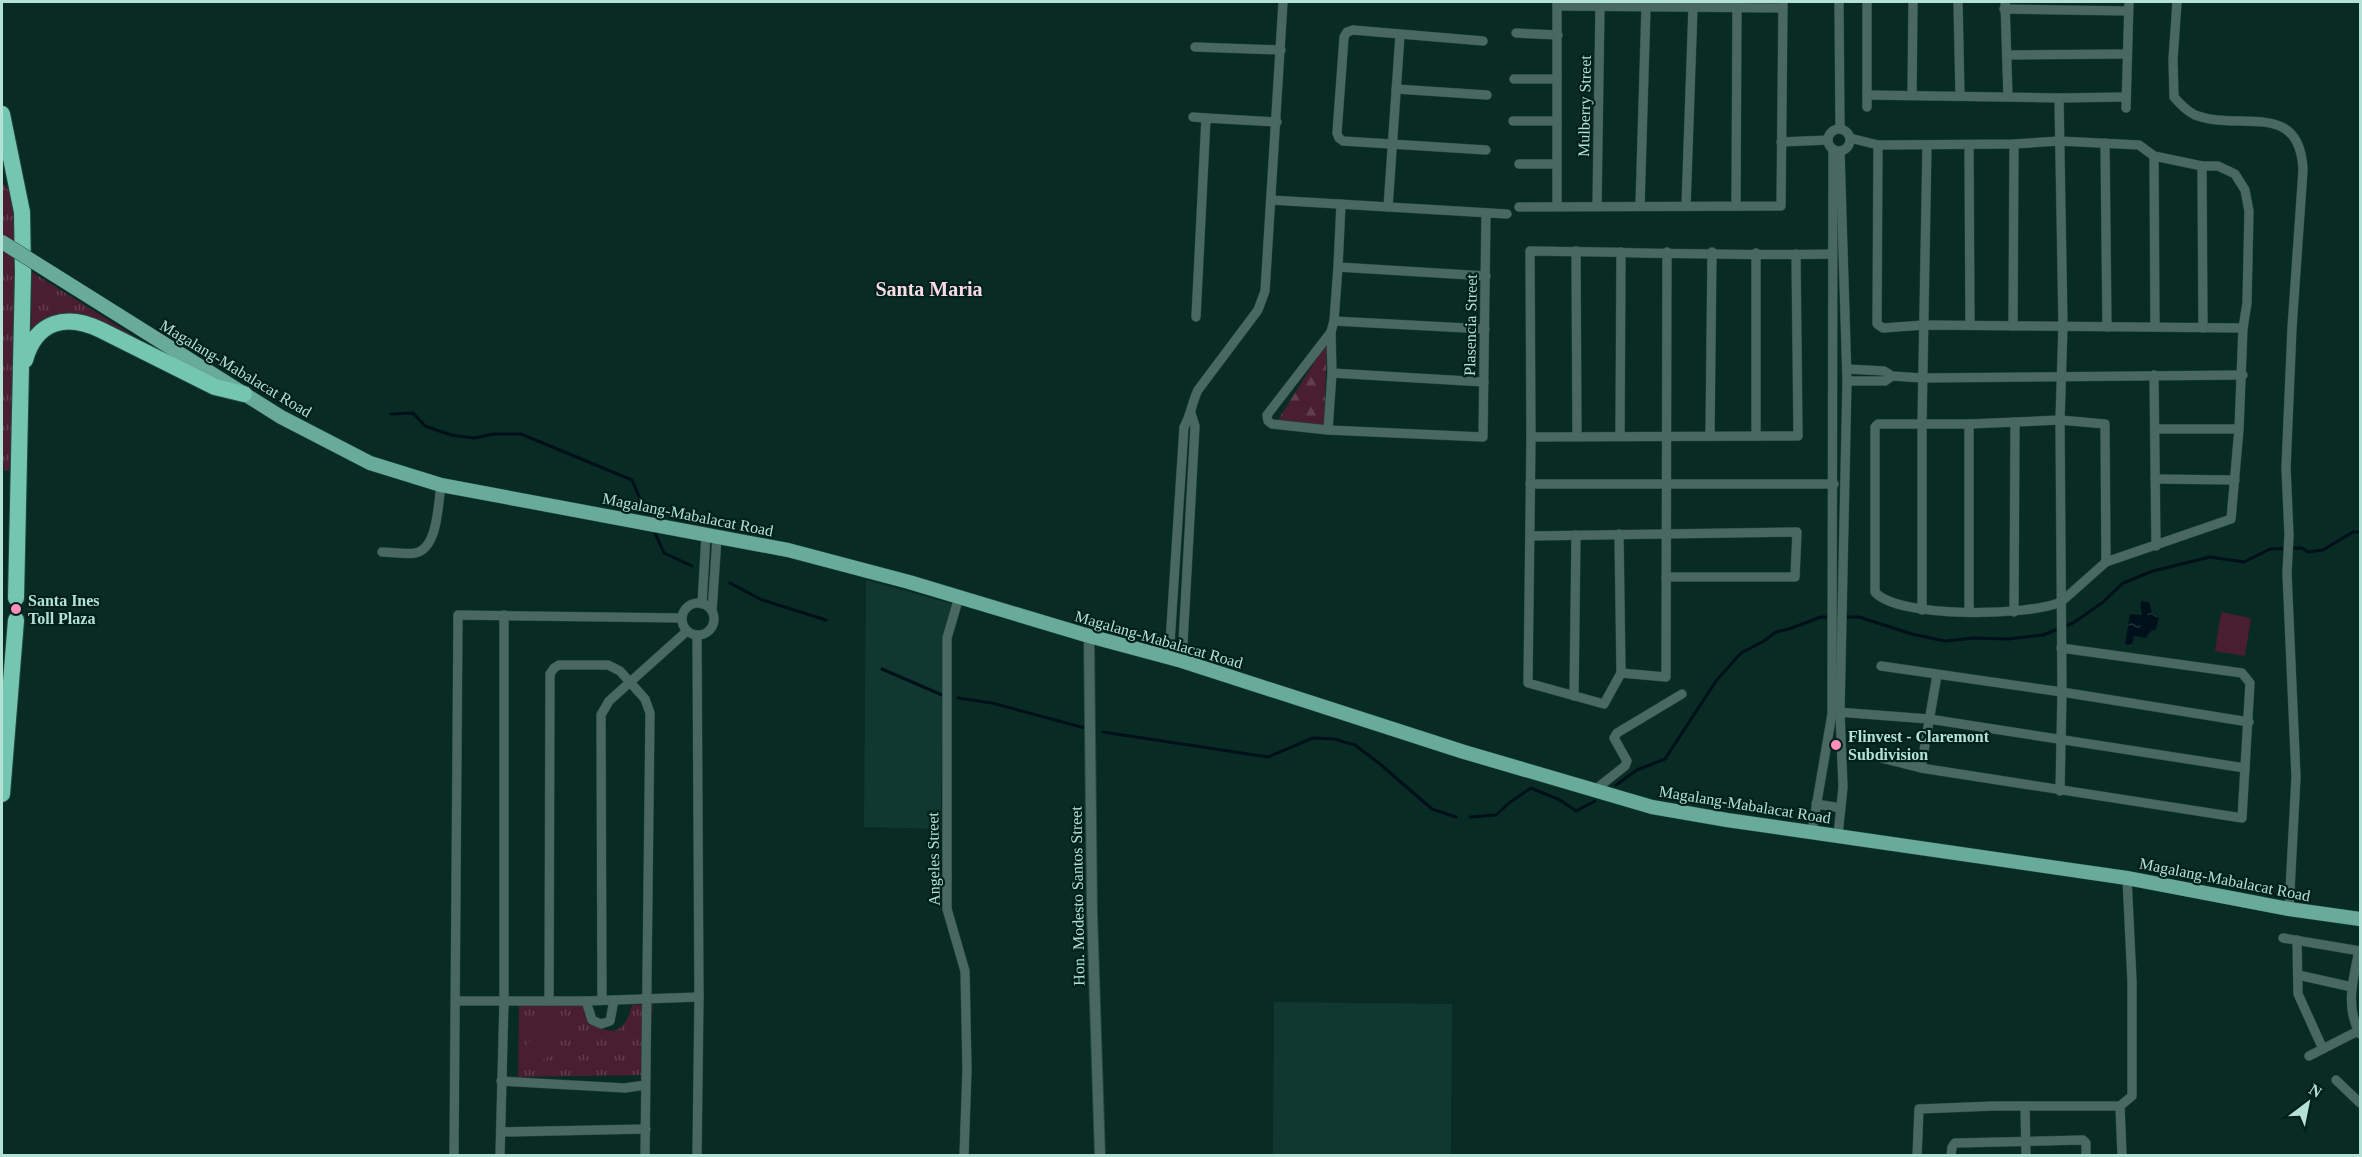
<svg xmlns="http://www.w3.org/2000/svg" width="2362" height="1157" viewBox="0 0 2362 1157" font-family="'Times New Roman',serif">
<defs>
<pattern id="grass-tufts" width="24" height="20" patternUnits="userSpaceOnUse" patternTransform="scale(1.5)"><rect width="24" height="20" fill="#491e30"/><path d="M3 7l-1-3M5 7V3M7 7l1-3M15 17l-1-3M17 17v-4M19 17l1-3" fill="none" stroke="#613e4d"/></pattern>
<pattern id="forest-firs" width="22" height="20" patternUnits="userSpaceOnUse" patternTransform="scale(1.5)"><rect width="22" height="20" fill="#491e30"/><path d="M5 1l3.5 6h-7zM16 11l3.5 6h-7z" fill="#613e4d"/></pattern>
<pattern id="water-ripples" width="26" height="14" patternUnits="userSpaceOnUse" patternTransform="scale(1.5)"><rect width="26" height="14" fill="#00101b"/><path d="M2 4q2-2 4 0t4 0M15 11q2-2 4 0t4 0" fill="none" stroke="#23323b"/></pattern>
</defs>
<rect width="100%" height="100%" fill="#082b23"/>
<g fill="#113830">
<path d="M866,580l86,24 -9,36 -2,189 -77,-2z"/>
<path d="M1274,1002l178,2 -1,151h-178z"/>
</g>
<g fill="url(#grass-tufts)">
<path d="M2,181l7,10 8,27 -2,227 -6,26h-5l-2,-16z"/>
<path d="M32,272l113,71 -36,-13 -78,-1z"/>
<path d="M519,1005l68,1c4,6 8,15 13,20 17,14 29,-5 32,-21h21l-7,67 -4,3 -124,2z"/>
</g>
<path fill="url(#forest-firs)" d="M1327,342l-3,83 -46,-5z"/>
<g fill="#491e30">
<path d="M2221,612l30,6 -6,38 -30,-5z"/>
<path d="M553,1012l19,15 -27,33 -19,-15z"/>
</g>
<path fill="url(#water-ripples)" d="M2142,601l7,1 3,11 7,5 -3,11 -5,2 -5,7 -12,-2 -2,10 -7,-2 5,-30 12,1 -2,-11z"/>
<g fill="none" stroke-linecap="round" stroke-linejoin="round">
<g stroke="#00101b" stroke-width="3">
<path d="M391,414l22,-1 12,13 26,9 23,3 20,-4h27l111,46 12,28"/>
<path d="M655,533l9,20 28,13"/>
<path d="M730,583l32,17 64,20"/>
<path d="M1844,617h15l53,17 33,7 29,-3 34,1 35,-4 30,-12 29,-20 21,-20 30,-12 57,-14 34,5 26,-13 32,-1 6,4 15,-2 30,-18h7"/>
<path d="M882,669l60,26"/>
<path d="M958,698l34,5 93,25"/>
<path d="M1103,732l165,25 45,-19 21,1 21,6 25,19 52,45 24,8"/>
<path d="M1616,785l21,-15 28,-11 51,-78 25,-28 23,-12 12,-9 13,-3 32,-12h11"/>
<path d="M1470,817l26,-2 13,-12 22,-15 29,12 16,11 19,-10"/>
</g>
<g stroke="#23483f" stroke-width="10">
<g id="minor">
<path d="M1839,2l1,127"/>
<path d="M1958,2l2,94"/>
<path d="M2005,2l3,95"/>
<path d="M2177,2l-4,58 1,37c6,7 13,14 21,18 45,17 105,-16 108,55l-11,158 -6,140 3,67 -2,38 9,204 -7,132"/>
<path d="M1557,6l226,2"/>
<path d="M2004,9l124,2"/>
<path d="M1516,33l42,2"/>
<path d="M1483,41l-130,-11 -6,2 -3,5 -7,96 2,5 4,3 143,9"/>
<path d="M1195,47l86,3"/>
<path d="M2007,55l119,-1"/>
<path d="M1514,79h43"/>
<path d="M1396,89l91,6"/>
<path d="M1867,95l192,3 67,-1"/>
<path d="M1912,95l1,-93"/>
<path d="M2059,98l4,228 -3,94 2,272 -2,99"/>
<path d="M1867,107v-105"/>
<path d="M2126,108l3,-106"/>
<path d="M1193,117l13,1"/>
<path d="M1513,121h44"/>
<circle cx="1839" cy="140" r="11"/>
<path d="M1850,138l28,7 136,-1 45,-3 80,4 15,11 1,171"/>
<path d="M1781,142l47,-2"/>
<path d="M2105,143l2,184"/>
<path d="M1878,145l-1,179 6,4 41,-3 319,3"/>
<path d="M1969,145l1,180"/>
<path d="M2154,156l48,10 1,162"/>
<path d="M1519,164h37"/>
<path d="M1271,200l236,14"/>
<path d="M1557,205v-203"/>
<path d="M1597,206l3,-200"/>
<path d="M1640,206l6,-199"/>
<path d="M1686,206l7,-199"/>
<path d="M1736,206l1,-202"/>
<path d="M1388,207l12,-172"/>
<path d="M1519,207l262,-1 2,-204"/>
<path d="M1576,251l1,185"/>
<path d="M1667,252l-1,425 -45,-4 -17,31 -76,-21 3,-246 -1,-186c101,1 202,5 302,3"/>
<path d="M1338,267l148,9"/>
<path d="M1196,317l10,-199 71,4"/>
<path d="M1334,321l151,8"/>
<path d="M2013,326l1,-182"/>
<path d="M1331,332l-64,83 1,6 4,3 56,6 155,7 3,-224"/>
<path d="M1847,369l37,2 8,5 30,2 321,-3"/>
<path d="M1332,373l152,9"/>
<path d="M2154,375l2,171"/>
<path d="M1847,381h38l7,-5"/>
<path d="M1969,424v188"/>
<path d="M2156,429h83"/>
<path d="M1328,430l4,-57 -1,-41 3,-11 4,-54 3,-63"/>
<path d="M1620,436l1,-184"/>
<path d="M1710,436l2,-184"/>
<path d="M1756,436v-183"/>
<path d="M1531,437l267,-1 -2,-182"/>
<path d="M2155,479l80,1"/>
<path d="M1530,484h304"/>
<path d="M1619,534l2,139"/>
<path d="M1530,536l267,-4 -2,45h-129"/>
<path d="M382,552c10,0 23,3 33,1 23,-4 23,-49 26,-68"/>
<path d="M2106,562l-1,-138 -45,-4 -91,4h-91l-3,3v165c23,27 155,24 186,10l45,-40 125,-43 8,-90 4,-101 4,-25 2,-92 -4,-21 -10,-16 -17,-8h-16"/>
<path d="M959,597l-12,41v271l18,62 2,98 -3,87"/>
<circle cx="698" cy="619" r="16"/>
<path d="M702,604l4,-69"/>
<path d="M1922,610v-185l5,-280"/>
<path d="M712,611l5,-73"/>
<path d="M2014,612l1,-190"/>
<path d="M697,635l2,362 -2,159"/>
<path d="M1169,658l15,-231c7,-12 8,-25 14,-37l60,-80 7,-19 18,-289"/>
<path d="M1182,661l13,-235 -4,-13"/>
<path d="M1881,666l181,26 187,30"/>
<path d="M1574,696l2,-161"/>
<path d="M1837,712l92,7 316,49"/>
<path d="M1881,758l40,10 321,50 8,-135 -8,-10 -181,-25"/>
<path d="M1921,768l16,-93"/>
<path d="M1596,789l29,-23 2,-5 -13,-23 3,-5 65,-39"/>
<path d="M1816,804l25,4"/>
<path d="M1812,831l20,-117 1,-564"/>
<path d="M1838,835l5,-48 -3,-75 7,-331 -7,-230"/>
<path d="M2283,938l77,13"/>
<path d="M2297,940l1,54 25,55"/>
<path d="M2359,951c-6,28 -14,56 1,83"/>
<path d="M2298,975l54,12"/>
<path d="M602,999l-1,-284 8,-14 78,-70"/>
<path d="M456,1001h130l113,-4"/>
<path d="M549,1001l1,-327 4,-6 5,-3h49l12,6 25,28 5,14 -5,443"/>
<path d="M586,1001l6,19 9,4 9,-3 4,-21"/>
<path d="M2309,1056l51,-26"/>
<path d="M2336,1080l24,23"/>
<path d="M501,1081l124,7 20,-3"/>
<path d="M2025,1106l1,50"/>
<path d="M2120,1106l2,50"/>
<path d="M502,1132l144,-3"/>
<path d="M454,1156l4,-541 224,3"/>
<path d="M500,1156l4,-156v-385"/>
<path d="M1917,1156l2,-47 75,-3h126l12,-10v-115l-5,-103"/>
<path d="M1951,1156l1,-9 3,-4 128,-3 3,3v13"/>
</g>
</g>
<g stroke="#23483f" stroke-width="12">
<path id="tertiary" d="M1089,636l3,276 8,244"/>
</g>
<g stroke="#23483f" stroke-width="15">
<path id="primary" d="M53,274l228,143 89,46 71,22 347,65 121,32 180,54 93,25 282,91 188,55 75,13 400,58 162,31 71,10"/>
</g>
<g stroke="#23483f" stroke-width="18">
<g id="motorway">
<path d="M2,114l20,98 1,61 -7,325"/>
<path d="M25,360c11,-39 41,-47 76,-30l114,57 29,7"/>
<path d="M2,794l14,-174"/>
</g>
</g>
<use href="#minor" stroke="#49685f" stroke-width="9"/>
<use href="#tertiary" stroke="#49685f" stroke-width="10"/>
<use href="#primary" stroke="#68ab9a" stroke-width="14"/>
<use href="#motorway" stroke="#74c6b1" stroke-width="16"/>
<g stroke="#23483f" stroke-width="15" stroke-linecap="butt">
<path id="primary-bridge" d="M2,242l51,32"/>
</g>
<use href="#primary-bridge" stroke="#68ab9a" stroke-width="14"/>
</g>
<g fill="#ff8eba" stroke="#00211a" stroke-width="2">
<circle cx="16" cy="609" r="6"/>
<circle cx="1836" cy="745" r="6"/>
</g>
<g text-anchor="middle" stroke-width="4.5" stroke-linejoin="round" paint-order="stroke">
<g font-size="16" fill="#b3e2d4" stroke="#00211a">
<text transform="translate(1584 106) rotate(-89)" y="6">Mulberry Street</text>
<text transform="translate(1470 325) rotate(-89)" y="6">Plasencia Street</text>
<text transform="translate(236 368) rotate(31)" y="6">Magalang-Mabalacat Road</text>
<text transform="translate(688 514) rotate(11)" y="6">Magalang-Mabalacat Road</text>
<text transform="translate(1159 639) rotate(16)" y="6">Magalang-Mabalacat Road</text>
<text transform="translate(1745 804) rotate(9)" y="6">Magalang-Mabalacat Road</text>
<text transform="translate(933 859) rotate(-91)" y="6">Angeles Street</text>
<text transform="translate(2225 879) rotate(11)" y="6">Magalang-Mabalacat Road</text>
<text transform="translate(1077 896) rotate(-91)" y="6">Hon. Modesto Santos Street</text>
</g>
<g font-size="16" font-weight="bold" fill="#b3e2d4" stroke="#00211a" text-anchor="start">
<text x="28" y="606">Santa Ines<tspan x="28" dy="18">Toll Plaza</tspan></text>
<text x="1848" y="742">Flinvest - Claremont<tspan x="1848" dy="18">Subdivision</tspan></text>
</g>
<g font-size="20" font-weight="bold" fill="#fbdae5" stroke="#00211a">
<text x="929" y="296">Santa Maria</text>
</g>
</g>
<rect width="2362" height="1157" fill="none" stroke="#b3e2d4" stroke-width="6"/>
<g transform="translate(2308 1103) rotate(32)" stroke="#00211a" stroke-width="4.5" paint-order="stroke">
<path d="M0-4.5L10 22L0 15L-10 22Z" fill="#b3e2d4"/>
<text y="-9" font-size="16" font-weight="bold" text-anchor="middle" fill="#b3e2d4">N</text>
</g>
</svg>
